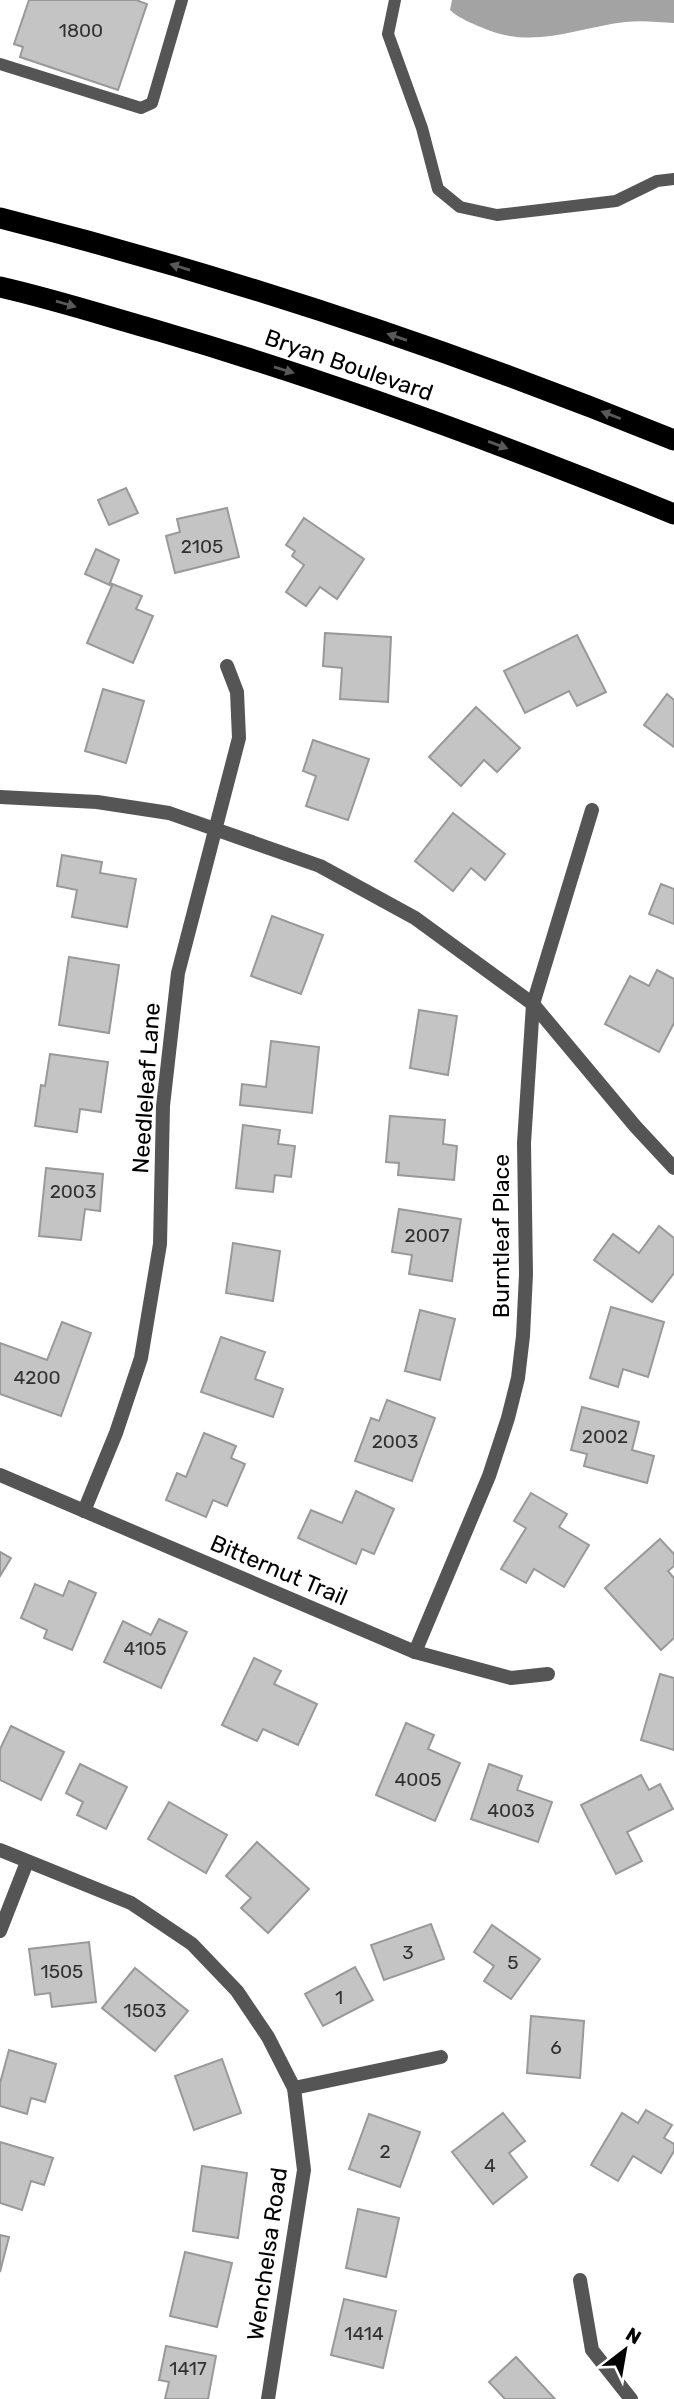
<svg xmlns="http://www.w3.org/2000/svg" width="674" height="2399" viewBox="0 0 674 2399" font-family="Rubik,sans-serif">
<rect width="100%" height="100%" fill="#fff"/>
<path fill="#a3a3a3" d="M452,0h222v23c-16,-1 -33,-3 -49,-1 -50,6 -92,28 -142,6 -12,-5 -23,-9 -33,-18z"/>
<g fill="#c4c4c4" stroke="#999" stroke-width="2">
<path d="M29,0h107l11,4 -29,86 -98,-33 3,-10 -9,-3z"/>
<path d="M126,488l12,25 -29,12 -11,-25z"/>
<path d="M227,508l12,49 -64,16 -9,-37 14,-4 -3,-13z"/>
<path d="M304,518l60,41 -27,40 -17,-12 -14,19 -20,-14 18,-27 -12,-9 3,-5 -9,-6z"/>
<path d="M96,549l23,11 -9,23 32,13 -6,13 17,7 -20,47 -46,-20 25,-57 -27,-12z"/>
<path d="M325,633l66,4 -3,65 -48,-3 2,-31 -19,-2z"/>
<path d="M577,635l29,57 -29,14 -8,-15 -44,22 -21,-42z"/>
<path d="M103,689l41,12 -18,62 -41,-12z"/>
<path d="M667,694l7,6v47l-30,-22z"/>
<path d="M476,707l44,41 -23,24 -13,-12 -23,26 -32,-29z"/>
<path d="M313,740l56,19 -21,61 -42,-14 10,-30 -13,-5z"/>
<path d="M453,813l52,41 -20,26 -14,-12 -18,23 -38,-30z"/>
<path d="M62,855l40,7 -2,11 36,6 -9,48 -55,-10 5,-27 -20,-4z"/>
<path d="M661,884l13,5v35l-25,-10z"/>
<path d="M272,916l51,19 -22,59 -50,-18z"/>
<path d="M69,957l50,8 -10,68 -50,-8z"/>
<path d="M657,970l17,9v44l-15,29 -54,-28 25,-48 19,10z"/>
<path d="M419,1010l38,6 -9,59 -38,-7z"/>
<path d="M271,1041l48,6 -7,66 -72,-8 2,-21 24,3z"/>
<path d="M50,1054l58,8 -7,50 -21,-3 -3,23 -42,-6 6,-41 4,1z"/>
<path d="M390,1116l55,4 -2,24 14,2 -3,34 -56,-5 1,-12 -13,-1z"/>
<path d="M243,1125l37,5 -2,14 17,2 -4,31 -16,-2 -2,17 -37,-4z"/>
<path d="M46,1168l57,6 -3,37 -15,-2 -4,31 -42,-4z"/>
<path d="M399,1209l62,10 -9,62 -43,-7 3,-19 -20,-3z"/>
<path d="M659,1226l15,12v35l-22,29 -58,-42 19,-26 26,19z"/>
<path d="M233,1243l47,8 -7,50 -47,-8z"/>
<path d="M611,1307l53,15 -16,55 -25,-8 -5,18 -28,-9z"/>
<path d="M420,1310l35,9 -15,61 -35,-9z"/>
<path d="M62,1322l29,11 -30,83 -61,-22v-51l47,17z"/>
<path d="M221,1337l44,15 -10,27 28,10 -10,28 -72,-25z"/>
<path d="M387,1400l48,18 -23,63 -57,-20 16,-43 8,3z"/>
<path d="M582,1407l57,15 -7,28 22,6 -7,27 -63,-17 3,-12 -16,-4z"/>
<path d="M204,1433l32,13 -5,12 14,6 -18,42 -14,-6 -7,17 -40,-17 11,-27 9,4z"/>
<path d="M356,1491l38,18 -20,45 -12,-5 -6,15 -58,-26 13,-28 31,13z"/>
<path d="M531,1493l36,21 -8,13 30,18 -25,42 -30,-18 -8,14 -25,-14 25,-41 -12,-7z"/>
<path d="M660,1539l14,15v12l-6,5 6,7v60l-13,12 -56,-62z"/>
<path d="M0,1552l11,6 -11,18z"/>
<path d="M69,1581l27,12 -24,57 -28,-12 3,-8 -26,-12 14,-34 28,12z"/>
<path d="M159,1619l28,13 -26,56 -57,-26 19,-41 28,14z"/>
<path d="M254,1658l27,13 -7,13 43,20 -19,41 -35,-16 -6,12 -35,-16z"/>
<path d="M660,1674l14,4v72l-33,-10z"/>
<path d="M406,1723l28,12 -6,14 32,14 -25,58 -59,-26z"/>
<path d="M11,1726l53,26 -23,48 -41,-20v-31z"/>
<path d="M80,1764l47,23 -21,42 -29,-14 6,-13 -17,-9z"/>
<path d="M489,1764l33,12 -5,14 35,12 -14,40 -67,-23z"/>
<path d="M641,1775l8,15 11,-6 13,25 -46,23 15,29 -26,13 -35,-69z"/>
<path d="M169,1802l58,33 -21,38 -58,-34z"/>
<path d="M257,1842l52,47 -41,44 -27,-25 10,-10 -25,-22z"/>
<path d="M431,1924l13,35 -60,21 -13,-35z"/>
<path d="M492,1925l48,34 -29,40 -27,-18 10,-15 -20,-14z"/>
<path d="M89,1942l7,60 -44,5 -2,-14 -15,2 -6,-46z"/>
<path d="M355,1967l18,33 -50,26 -18,-32z"/>
<path d="M135,1968l53,43 -33,40 -53,-43z"/>
<path d="M531,2016l53,5 -4,57 -53,-5z"/>
<path d="M9,2050l47,14 -11,38 -14,-4 -4,16 -27,-8v-23z"/>
<path d="M222,2059l19,54 -47,17 -19,-54z"/>
<path d="M646,2110l26,15 -8,13 10,6v7l-13,22 -28,-17 -15,25 -27,-16 31,-52 16,10z"/>
<path d="M503,2113l22,28 -16,12 18,24 -34,27 -41,-52z"/>
<path d="M369,2114l51,18 -20,55 -51,-18z"/>
<path d="M0,2142l53,16 -9,27 -13,-4 -9,29 -22,-7z"/>
<path d="M202,2166l45,7 -9,65 -45,-7z"/>
<path d="M358,2209l41,9 -13,59 -40,-9z"/>
<path d="M0,2235l9,2 -9,35z"/>
<path d="M185,2252l47,11 -15,64 -47,-11z"/>
<path d="M344,2299l52,12 -13,57 -52,-13z"/>
<path d="M166,2346l50,10 -8,43h-43l4,-17 -10,-2z"/>
<path d="M516,2357l39,42h-50l-16,-17z"/>
</g>
<g fill="none" stroke-linecap="round" stroke-linejoin="round">
<g stroke="#555" stroke-width="12">
<path d="M395,0l-7,34 34,94 16,61 22,18 37,8 119,-14 41,-20 17,-2"/>
<path d="M0,64l141,44 11,-5 30,-103"/>
</g>
<g stroke="#555" stroke-width="14">
<path d="M0,797l97,5 72,11 151,53 95,52 118,86 102,122 39,42"/>
<path d="M0,1475l415,177 96,26 37,-4"/>
<path d="M84,1511l32,-78 25,-75 19,-114 3,-138 15,-133 61,-235 -2,-46 -10,-26"/>
<path d="M415,1652l74,-176 19,-58 10,-40 5,-42 3,-62 -2,-131 9,-139 59,-194"/>
<path d="M0,1850l131,53 61,41 45,47 31,46 26,51 10,82 -36,229"/>
<path d="M0,1931l27,-69"/>
<path d="M294,2088l147,-31"/>
<path d="M580,2280l12,70 39,49"/>
</g>
<g stroke="#000" stroke-width="21">
<path d="M0,218c229,58 455,133 674,222"/>
<path d="M0,287c53,12 106,29 159,44 175,51 346,114 515,183"/>
</g>
</g>
<defs><path id="oneway-solid" d="M-6-.8H1V-3.2L6.5 0L1 3.2V.8H-6Z" transform="scale(1.75)"/></defs>
<g fill="#595959">
<use href="#oneway-solid" transform="translate(180 267) rotate(-163)"/>
<use href="#oneway-solid" transform="translate(66 304) rotate(16)"/>
<use href="#oneway-solid" transform="translate(397 337) rotate(-161)"/>
<use href="#oneway-solid" transform="translate(284 370) rotate(17)"/>
<use href="#oneway-solid" transform="translate(611 415) rotate(-159)"/>
<use href="#oneway-solid" transform="translate(498 445) rotate(20)"/>
</g>
<g text-anchor="middle" stroke-width="5" stroke-linejoin="round" paint-order="stroke">
<g font-size="19" fill="#313131">
<text x="81" y="37">1800</text>
<text x="202" y="553">2105</text>
<text x="73" y="1198">2003</text>
<text x="427" y="1242">2007</text>
<text x="37" y="1384">4200</text>
<text x="605" y="1443">2002</text>
<text x="395" y="1448">2003</text>
<text x="145" y="1655">4105</text>
<text x="418" y="1786">4005</text>
<text x="511" y="1817">4003</text>
<text x="408" y="1959">3</text>
<text x="513" y="1969">5</text>
<text x="62" y="1978">1505</text>
<text x="339" y="2004">1</text>
<text x="145" y="2017">1503</text>
<text x="556" y="2054">6</text>
<text x="385" y="2158">2</text>
<text x="490" y="2172">4</text>
<text x="364" y="2340">1414</text>
<text x="188" y="2375">1417</text>
</g>
<g font-size="23" fill="#000" stroke="#fff">
<text transform="translate(349 365) rotate(19)" y="8">Bryan Boulevard</text>
<text transform="translate(146 1088) rotate(-86)" y="8">Needleleaf Lane</text>
<text transform="translate(501 1236) rotate(-90)" y="8">Burntleaf Place</text>
<text transform="translate(279 1570) rotate(23)" y="8">Bitternut Trail</text>
<text transform="translate(267 2254) rotate(-82)" y="8">Wenchelsa Road</text>
</g>
</g>
<g transform="translate(625 2350) rotate(31)" stroke="#ffffff" stroke-width="5" paint-order="stroke">
<path d="M0-5L12 26L0 18L-12 26Z" fill="#000000"/>
<text y="-10" font-size="19" font-weight="bold" text-anchor="middle" fill="#000000">N</text>
</g>
</svg>
